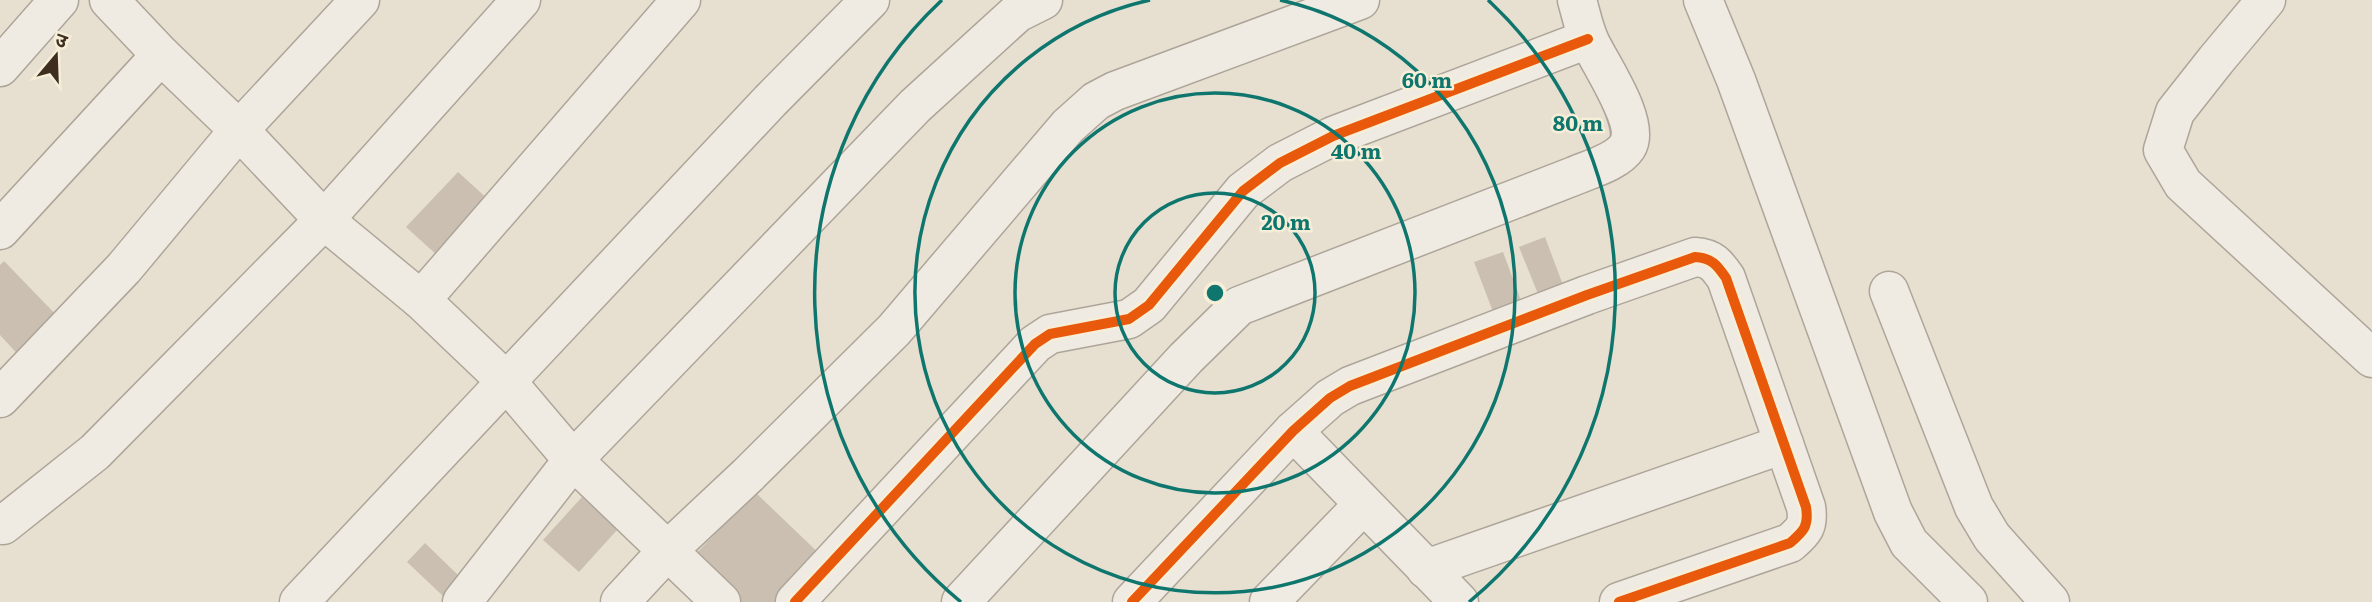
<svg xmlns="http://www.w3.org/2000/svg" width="2372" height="602" viewBox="0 0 2372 602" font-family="Literata,'Noto Sans Devanagari',serif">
<rect width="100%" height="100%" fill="#e7e0d1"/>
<g fill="#cbbfb2">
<path d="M458,172l32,29 -52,55 -32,-29z"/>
<path d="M1545,237l18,48 -25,9 -19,-47z"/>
<path d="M1503,252l20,54 -28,11 -21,-55z"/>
<path d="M4,261l59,61 -40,38 -23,-25v-70z"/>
<path d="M755,492l73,70 -39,40h-64l-39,-38z"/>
<path d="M582,497l35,33 -38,42 -36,-32z"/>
<path d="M425,543l36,35 -18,18 -36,-34z"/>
</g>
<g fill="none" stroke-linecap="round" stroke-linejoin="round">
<g stroke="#ada599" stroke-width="41">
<g id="minor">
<path d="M109,0l52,55 78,75 85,90 97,80 85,81 67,79 148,142"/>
<path d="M1703,0l33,80 157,432 16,31 59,59"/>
<path d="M2266,0l-50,60 -41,52 -12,38 20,34 189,174"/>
<path d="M0,67l59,-67"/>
<path d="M0,230l161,-175"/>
<path d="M1889,291l85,216 18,30 58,65"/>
<path d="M421,300l260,-300"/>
<path d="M0,398l124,-130 115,-138 121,-130"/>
<path d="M1293,431l166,171"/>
<path d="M3,525l92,-73 229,-232 197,-220"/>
<path d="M1426,569l358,-125"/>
<path d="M299,602l471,-501 100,-101"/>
<path d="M462,602l111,-142 342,-354 102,-93 26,-13"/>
<path d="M620,602l48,-52 80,-75 146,-145 174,-204 28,-25 19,-10 245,-91"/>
<path d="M795,602l240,-258 15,-10 79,-15 20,-14 94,-114 37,-28 53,-27 255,-97"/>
<path d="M961,602l225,-244 53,-52 335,-130c16,-7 43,-14 53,-29 15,-23 -27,-83 -37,-105 -6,-13 -9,-28 -13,-42"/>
<path d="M1132,602l161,-171 37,-33 20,-12 237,-91 108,-38c17,1 22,8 31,21l80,229c3,19 -2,24 -16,36l-171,59"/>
<path d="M1269,602l94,-97"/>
</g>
</g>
<use href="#minor" stroke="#efebe3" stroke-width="38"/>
<g stroke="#f7eed8" stroke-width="15">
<g id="cycleway">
<path d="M795,602l240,-258 15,-10 79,-15 20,-14 94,-114 37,-28 53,-27 255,-97"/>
<path d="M1132,602l161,-171 37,-33 20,-12 237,-91 108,-38c17,1 22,8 31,21l80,229c3,19 -2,24 -16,36l-171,59"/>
</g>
</g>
<use href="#cycleway" stroke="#e8590c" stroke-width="10"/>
</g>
<g fill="none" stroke="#0f766e" stroke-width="3.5">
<circle cx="1215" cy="293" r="100"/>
<circle cx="1215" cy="293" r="200"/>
<path d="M1280 0A300 300 0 1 1 1150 0"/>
<path d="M961 602A400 400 0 0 1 942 0M1488 0A400 400 0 0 1 1469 602"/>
</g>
<circle cx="1215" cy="293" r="10" fill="#0f766e" stroke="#f7eed8" stroke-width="3.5"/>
<g font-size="21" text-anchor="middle" font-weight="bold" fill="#0f766e" stroke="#f7eed8" stroke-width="5" stroke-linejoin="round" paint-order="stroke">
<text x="1427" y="88">60 m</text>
<text x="1578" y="131">80 m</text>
<text x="1356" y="159">40 m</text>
<text x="1286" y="230">20 m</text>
</g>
<g transform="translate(56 56) rotate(19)" stroke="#f7eed8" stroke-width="5" paint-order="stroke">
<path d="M0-5L12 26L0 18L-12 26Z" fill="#3d2e20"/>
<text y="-10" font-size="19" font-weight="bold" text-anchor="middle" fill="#3d2e20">उ</text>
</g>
</svg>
